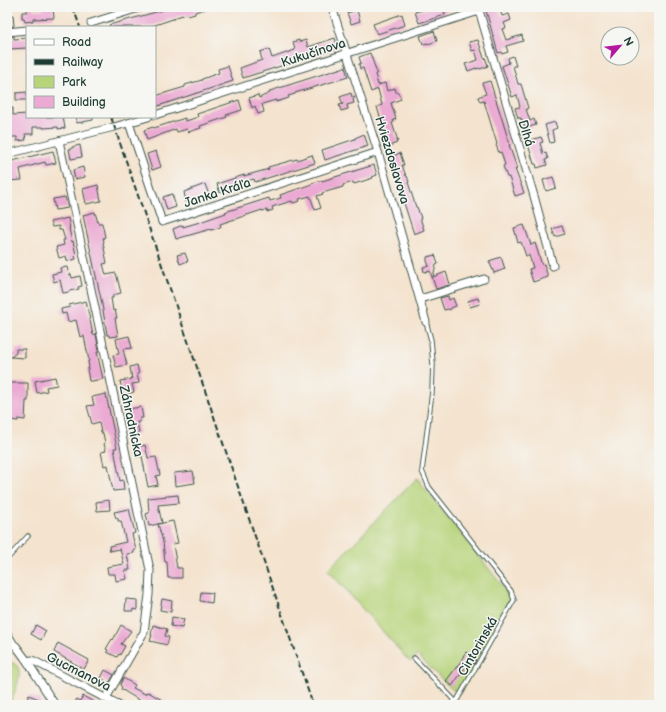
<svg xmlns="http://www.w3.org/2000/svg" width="666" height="712" viewBox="0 0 666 712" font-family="'Balsamiq Sans',sans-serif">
<rect width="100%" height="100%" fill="#f6f6f2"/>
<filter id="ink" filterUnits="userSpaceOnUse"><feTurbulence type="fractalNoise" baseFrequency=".025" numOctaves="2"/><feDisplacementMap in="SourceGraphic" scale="8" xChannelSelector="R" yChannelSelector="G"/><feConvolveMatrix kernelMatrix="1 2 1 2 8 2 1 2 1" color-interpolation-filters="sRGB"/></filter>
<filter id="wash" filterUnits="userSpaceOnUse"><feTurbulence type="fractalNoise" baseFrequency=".012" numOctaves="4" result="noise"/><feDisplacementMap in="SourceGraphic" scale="16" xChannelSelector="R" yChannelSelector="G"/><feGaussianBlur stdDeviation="0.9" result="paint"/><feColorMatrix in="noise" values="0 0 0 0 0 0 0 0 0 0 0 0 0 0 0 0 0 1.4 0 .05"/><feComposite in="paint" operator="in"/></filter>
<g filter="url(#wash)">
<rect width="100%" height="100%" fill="#f4e3ce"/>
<g fill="#b7d47b" stroke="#6b8858">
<path d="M417,478l36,46h1l57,73 -50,96 -8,-3 -36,-35 -7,7 -82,-92z"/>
<path d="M7,661c3,1 7,2 9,4 9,8 -3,31 -7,40h-2z"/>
</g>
<g id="blocks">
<g fill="#ebaad3">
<path d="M27,7h6l1,3 11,-1v-2h8l1,11 -21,1v2l-8,1 -1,-4h-2v-6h5z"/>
<path d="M174,7h34v1l-13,4v2l-7,2 -1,-2 -11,3v1l-27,9h-39l-1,-2z"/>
<path d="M434,7h23v1l-13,4 1,3 -26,8 -4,-11z"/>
<path d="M485,7h14l3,9 7,-2 2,6 -7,3 2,5 -4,1 4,11 16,-5 1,6 -17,5 2,6 -6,2 -1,-2 -3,1z"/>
<path d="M357,10l3,11 -9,3 -4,-11z"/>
<path d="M402,14l3,11 -28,9 -4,-10z"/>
<path d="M13,15l1,11 -7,1v-11z"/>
<path d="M434,31l3,10 -9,3v-1l-5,1 -3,-8z"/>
<path d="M14,36v3l13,-1v10l-18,1v-2h-2v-10z"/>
<path d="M335,38l3,10 -95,30 -3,-10 22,-8 -2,-8 9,-3 3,9 23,-8 -2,-8 6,-2v2l7,-2 2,7z"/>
<path d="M478,40l6,18 1,-1 3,9 -8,3 -1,-1 -3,1v-1l-8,3 -3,-7 13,-4 -3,-10 -3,1 -3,-9z"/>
<path d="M370,53l7,20 -2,1 3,11 7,-2 2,8 8,-3 1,4 3,2 2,5 -10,4 5,16 -3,1 1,2 -2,1 6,18h-2l1,2 -8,3 -12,-39 5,-2 -4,-16 -7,3 -8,-24 -3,1 -1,-5 2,-1 -2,-6z"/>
<path d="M513,56l3,10h-3l5,18h3l7,24 -2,1 4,12 4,-2 2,6 -11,3 -3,-9 -1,1v-2h-3l-3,-10 5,-1 -3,-12 -5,2 -10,-31 7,-3 -1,-5z"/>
<path d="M228,66l5,15 -78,26v-11l30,-9v-2l17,-5v-1l17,-6 -1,-4z"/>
<path d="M345,67l3,10 -53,16v1l-7,2 1,2 -13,4v-2l-14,4 2,8 -6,2 -3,-8 -3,2 -3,-10 9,-3 1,3 11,-5v-2z"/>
<path d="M490,81l20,64h-1l8,23 -2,1 9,24 -9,3 -6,-19h-2l-4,-11 2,-1 -4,-13 -2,1 -3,-8 1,-1 -13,-43 -4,1 -2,-5 8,-3 -4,-11z"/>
<path d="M27,92v8h-11v-7z"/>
<path d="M351,93l1,4h3l-2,3 1,3 -7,2 1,4 -7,2 -2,-6 4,-1 -3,-7z"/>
<path d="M239,100l3,10 -16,5 1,2 -27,9 1,2 -13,4 -1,-3 -10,3 -1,-3 -29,11 -3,-10 9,-3 1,1 31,-10v3l4,-1 9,-3 -1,-3z"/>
<path d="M7,108h6v7l14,-1v3h36l2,11 -7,1v-2l-15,1v-1h-10v7h-8l1,6 -9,1v-4h-10z"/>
<path d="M76,117h17v3l-16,3z"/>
<path d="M555,122l2,6 -5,2 2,12 -4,1 -5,-18z"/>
<path d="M364,134l4,12 -43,14 -3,-10 33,-11v-1z"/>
<path d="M541,137l2,5 -3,1 3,11 3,-1 2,6 -3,1 2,5 -10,3 -1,-4h-2l-7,-23z"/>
<path d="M80,145l2,12 -11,2 -2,-10h3v-2z"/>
<path d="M53,151l3,12 -10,2 -1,-3 -25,7 2,11 -15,1v-5h2l-2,-9v-3h1v-2z"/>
<path d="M156,151l5,16 -9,3 -5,-16z"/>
<path d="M400,153l4,12h-2l4,11h1l2,6h-1l4,13 4,12h1l4,11h-1l4,12 -10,4 -11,-34 1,-1v-2l-10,-30 -1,1 -3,-11z"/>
<path d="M312,155l3,8 -60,19 -1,-3 -11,3 1,3 -24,8 -3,-9 27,-9v1l25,-7 -1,-2 11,-3 18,-5v1z"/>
<path d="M374,165l3,10 -5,2 1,1 -19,6 -1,-2 -10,3v2l-21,6 1,1 -6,2 4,12 -6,2 -5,-14 -11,3 1,2 -7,2 -1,-2 -20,6 1,3 -6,2v-2l-5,1v-1l-42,14 1,3 -10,3v-1l-35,10 -3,-10 10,-4v2l17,-5 26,-9 -1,-1 44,-14 1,3 11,-3 -1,-3 32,-11v-1l10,-3v1z"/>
<path d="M83,167l2,10 -10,2 -2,-9z"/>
<path d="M553,177l3,11 -10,3 -3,-11z"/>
<path d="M205,184l4,11 -23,7 -2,-10z"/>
<path d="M98,185l3,16 -15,3 -3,-15z"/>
<path d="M172,194l4,13 -9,3 -4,-13z"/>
<path d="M65,197l3,11 -13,2 -2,-11z"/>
<path d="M95,212l3,11h4l3,14 -2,1 1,4 -1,1 4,20 -4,1 3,11 10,-2 5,20 -8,2v3h-2l2,13 2,-1 2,8h-2l3,18 -9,1v-2h-2l-5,-31 -19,-89z"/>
<path d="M68,218l2,10h-1l3,14 1,-1 3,14 -1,1 1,3 -9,2 -1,-5 -7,2 -3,-11 8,-2 -1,-5h2l-3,-10h-3v-4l-7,1 -2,-5z"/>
<path d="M524,225l7,20 4,-2 7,22 2,-1 4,13 -15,5 -4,-13 4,-1 -4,-13 -3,1 -5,-14 -3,1 -4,-15z"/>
<path d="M562,226l3,8 -10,3 -3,-8z"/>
<path d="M185,253l3,8 -8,3 -3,-9z"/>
<path d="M435,255l3,9 -2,1 -3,12 13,-5 4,12 -1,1 -13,4 -6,-18 -6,1 -1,-5 6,-1 -2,-5v-4z"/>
<path d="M501,257l4,12 -11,4 -5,-12z"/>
<path d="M67,267l2,8 2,-1 1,4 8,-2 2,10 -4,1 1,2 -10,2v1l-6,1 -3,-13 -6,2 -2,-8 9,-2 -1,-4z"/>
<path d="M448,296l1,4 4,-2 3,8 -5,2 -1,2 -2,-1 -4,1 -4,-12z"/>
<path d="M478,298l2,6 -10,3 -2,-6z"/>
<path d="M86,301l7,34 3,-1 3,17 -2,1 6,27 -11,2h-3l-2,-12 2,-1 -1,-7h1l-5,-25 -4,1 -4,-17 -8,2 -2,-9 -4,1 -1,-5 9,-2 -1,-2z"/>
<path d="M129,336l3,12 -9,1 4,16 -11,2 -3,-12 6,-1 -3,-15z"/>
<path d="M16,349h9v9l-14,-1 5,-4z"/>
<path d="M137,365l2,9h-2l2,9 -7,1 2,8 -11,3 -3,-14 12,-2 -2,-12z"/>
<path d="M55,377l2,8 -11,2 1,4 -10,2 -2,-12z"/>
<path d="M9,383h19v18h-2l-1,19 -7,-1v2l-9,-1v-1h-2v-13l2,1z"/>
<path d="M106,394l11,54h-3l6,33 3,-1 1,10 -11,1 -5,-26 -4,1 -3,-14 5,-1 -2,-7 1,-1 -2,-10h-2l-2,-11 -7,2 -5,-18 7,-1 -2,-8z"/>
<path d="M141,407l2,11h-3v4h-3l2,11 -8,2 -1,-6 2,-1 -4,-19z"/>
<path d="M145,445l3,13 8,-1 4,18 -4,1 2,9 -10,2 -6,-31 -6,1 -2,-9z"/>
<path d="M193,471l2,12 -20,3 -1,-13z"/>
<path d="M178,495l1,8 -21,2 4,18 -13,3 -3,-12 3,-1 -1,-15z"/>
<path d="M109,500l1,10 -13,1 -1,-9z"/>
<path d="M129,509l6,24 -3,1 4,16h-2v3l-7,1 3,16h-5l2,9 -11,2 -1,-7h-7l-1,-7 17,-3 -4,-15 -10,2 -1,-5 17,-4 -5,-21h-3v-3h-2l-2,-6z"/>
<path d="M173,521l5,22 -5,1 4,24h5v10h-14l-1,-16h-2l-2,-20 -5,-18z"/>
<path d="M201,592l12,1 -1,10 -12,-2z"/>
<path d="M126,599l11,1v10l-4,-1v2h-8z"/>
<path d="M162,599l10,2 -1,11 -11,-2z"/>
<path d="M172,617l12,2 -2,9 -11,-2z"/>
<path d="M36,625l10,6 -5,9 -10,-6z"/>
<path d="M121,625l10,6 -10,13 4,2 -5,9 -1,-1 -2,3 -10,-5 1,-2 -2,-1 6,-10 1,1z"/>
<path d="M153,625l14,4 -2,7 4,1 -2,8 -17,-4 2,-6h-1z"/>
<path d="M58,643l31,17 -5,9 -30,-17z"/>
<path d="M466,652l10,8 -2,4 -4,-3 -18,25 -6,-5 18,-24 -1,-1z"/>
<path d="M105,670l9,5 -5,8 -8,-5z"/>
<path d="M123,678l12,7 -2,3 12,6 1,-2 1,1 1,-1 23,13h-22l-15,-8 -13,-8 1,-2 -2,-2z"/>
<path d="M29,695l12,5 -2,5h-14z"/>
<path d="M83,696l16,9h-26l4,-6 3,2z"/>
</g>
</g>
</g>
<g filter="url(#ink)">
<use href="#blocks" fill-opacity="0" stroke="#3f564b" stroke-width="1"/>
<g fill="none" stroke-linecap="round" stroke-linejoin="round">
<g stroke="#3f564b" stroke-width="5.5">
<g id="service">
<path d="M426,322l5,18 2,24 -1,28 -10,79 7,16 82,104 3,9 -58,102"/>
<path d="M7,559l21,-23"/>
<path d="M7,630l9,15"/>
<path d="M414,658l42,44 -1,3"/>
</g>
</g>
<g stroke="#3f564b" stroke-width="9">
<g id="minor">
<path d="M332,7l46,145 48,170"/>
<path d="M478,7l56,189 19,70"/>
<path d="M91,23l51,-16"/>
<path d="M7,32l20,-2"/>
<path d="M155,115l324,-104"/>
<path d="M129,123l33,99 216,-70"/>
<path d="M59,141l49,227 42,202 -1,25 -5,37 -38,66"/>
<path d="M7,154l107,-27 34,-10"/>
<path d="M420,299l64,-20"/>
<path d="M7,642l9,4 11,15 5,-1 6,3 80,42"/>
<path d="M27,661l28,44"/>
</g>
</g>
<use href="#service" stroke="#fff" stroke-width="3.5"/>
<use href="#minor" stroke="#fff" stroke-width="7"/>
<g stroke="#1f3d34" stroke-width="2" stroke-dasharray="6 3" stroke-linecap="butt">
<path d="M73,7l7,20"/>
<path d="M111,117l202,588"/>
</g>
</g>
</g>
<g text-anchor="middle" stroke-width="3" stroke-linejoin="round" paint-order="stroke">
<g font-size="13" fill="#1f3d34" stroke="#f6f6f2">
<text transform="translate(313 52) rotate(-18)" y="5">Kukučínova</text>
<text transform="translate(527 133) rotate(73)" y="5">Dlhá</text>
<text transform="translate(393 160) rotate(73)" y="5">Hviezdoslavova</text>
<text transform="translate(217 192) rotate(-18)" y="5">Janka Kráľa</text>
<text transform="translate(132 421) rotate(78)" y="5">Záhradnícka</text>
<text transform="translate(477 646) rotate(-60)" y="5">Cintorinská</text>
<text transform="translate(79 671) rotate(27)" y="5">Gucmanova</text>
</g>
</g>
<rect width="666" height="712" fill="none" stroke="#f6f6f2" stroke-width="24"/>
<rect x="26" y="26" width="130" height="92" fill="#f6f6f2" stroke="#a0aca6"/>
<rect x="34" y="39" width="20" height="6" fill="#ffffff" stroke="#a0aca6"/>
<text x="62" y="46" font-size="12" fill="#1f3d34">Road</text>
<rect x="34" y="59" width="20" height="6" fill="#1f3d34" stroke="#a0aca6"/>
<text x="62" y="66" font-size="12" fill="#1f3d34">Railway</text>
<rect x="34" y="76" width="20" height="12" fill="#b7d47b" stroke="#a0aca6"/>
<text x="62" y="86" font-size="12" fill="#1f3d34">Park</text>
<rect x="34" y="96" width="20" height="12" fill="#ebaad3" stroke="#a0aca6"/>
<text x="62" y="106" font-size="12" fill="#1f3d34">Building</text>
<g transform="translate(620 46) rotate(62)"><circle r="19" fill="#f6f6f2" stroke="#a0aca6"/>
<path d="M0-3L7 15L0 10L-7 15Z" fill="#b5179e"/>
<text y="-6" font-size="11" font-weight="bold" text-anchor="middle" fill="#1f3d34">N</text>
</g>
</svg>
